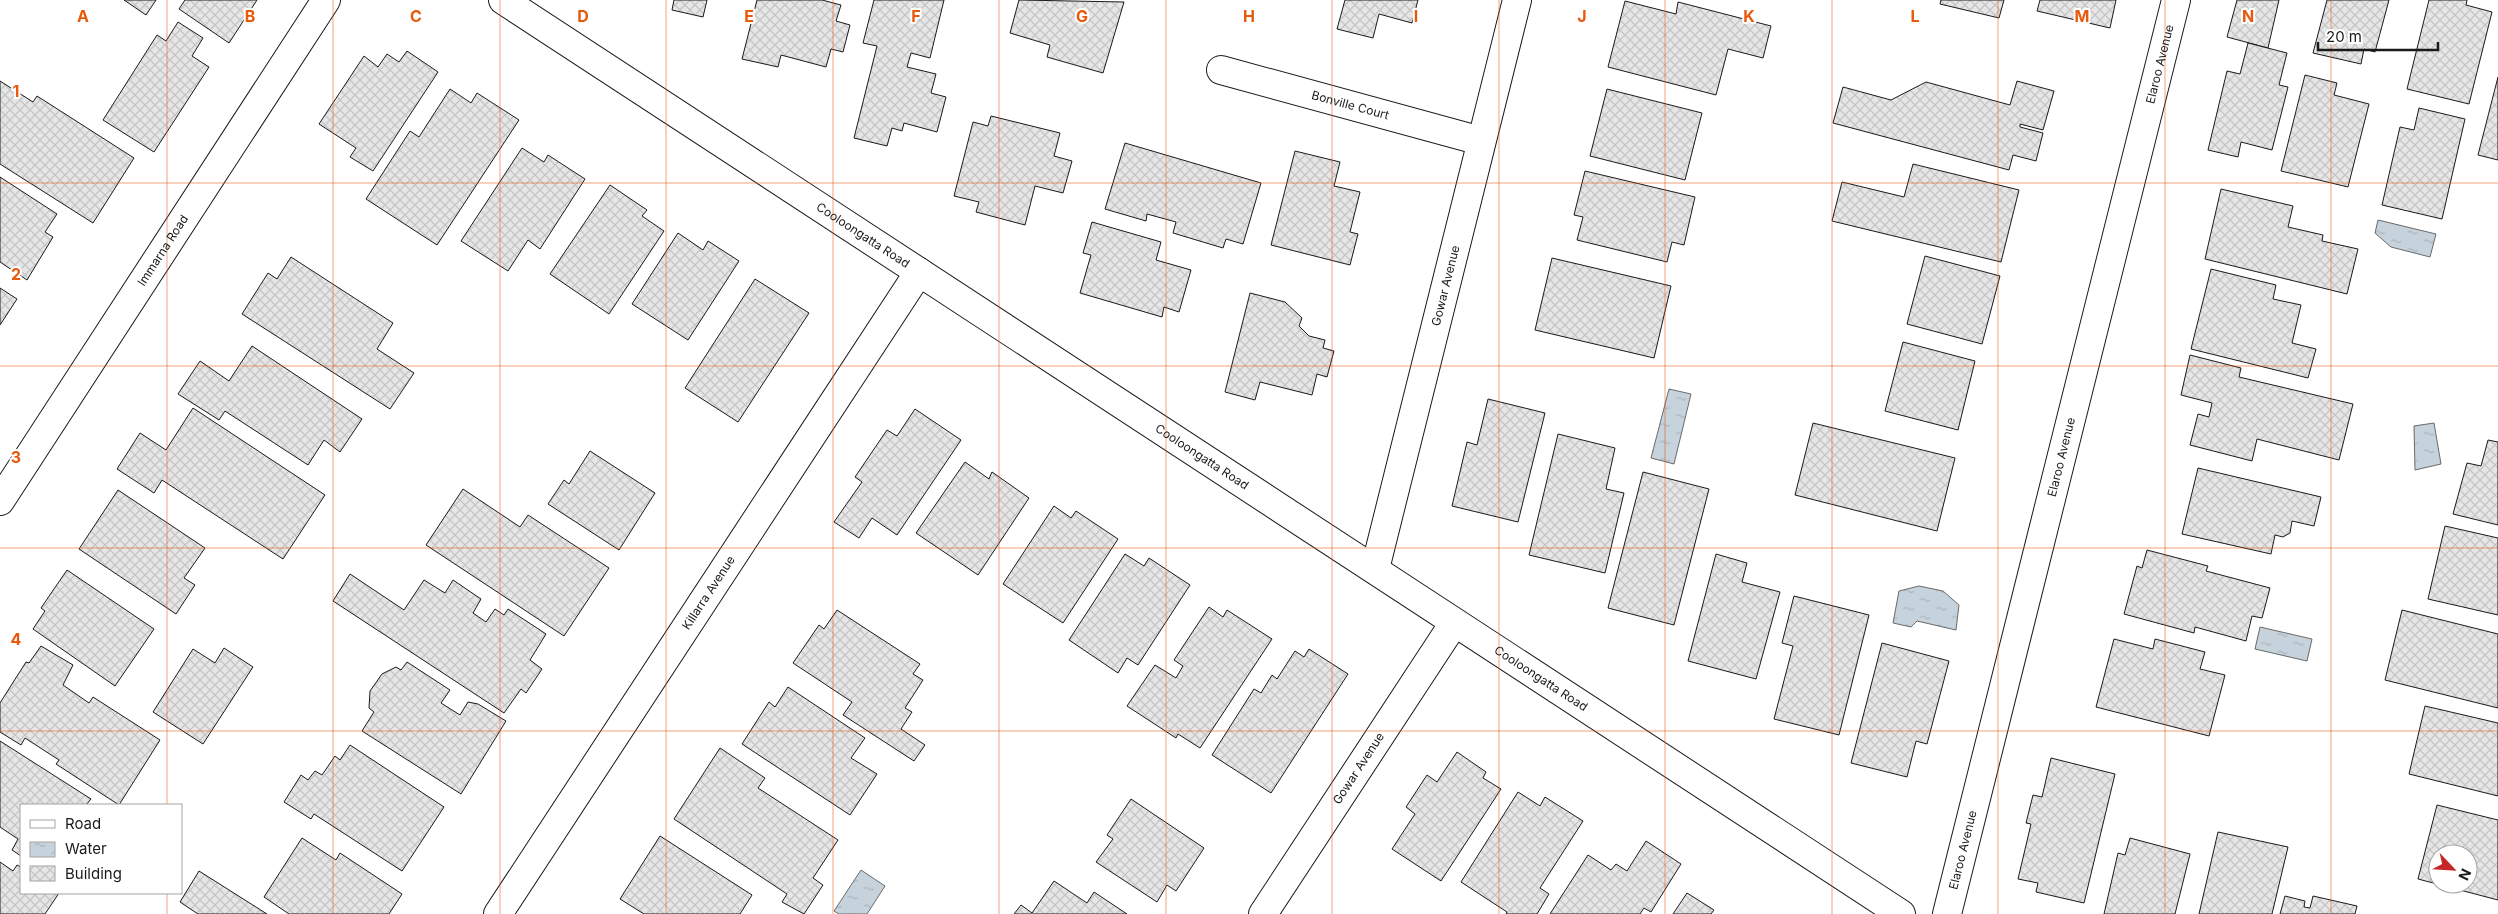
<svg xmlns="http://www.w3.org/2000/svg" width="2498" height="914" viewBox="0 0 2498 914" font-family="Inter,sans-serif">
<defs>
<pattern id="water-ripples" width="26" height="14" patternUnits="userSpaceOnUse" patternTransform="scale(1.25)"><rect width="26" height="14" fill="#c6d2dc"/><path d="M2 4q2-2 4 0t4 0M15 11q2-2 4 0t4 0" fill="none" stroke="#aab4bc"/></pattern>
<pattern id="building-cross-hatch" width="8" height="8" patternUnits="userSpaceOnUse" patternTransform="scale(1.25)"><rect width="8" height="8" fill="#e6e6e6"/><path d="M0 0l8 8M0 8l8-8" fill="none" stroke="#c5c5c5"/></pattern>
</defs>
<rect width="100%" height="100%" fill="#fff"/>
<g fill="url(#water-ripples)" stroke="#6a6a6a">
<path d="M2378,220l58,14 -6,23 -39,-10 -16,-14z"/>
<path d="M1669,389l22,5 -17,70 -23,-6z"/>
<path d="M2434,423l7,41 -26,6 -1,-44z"/>
<path d="M1919,586l24,5 16,14 -3,25 -39,-9 -6,6 -18,-4 6,-32z"/>
<path d="M2260,627l52,12 -5,22 -52,-12z"/>
<path d="M861,870l24,16 -18,28h-28l-5,-3z"/>
</g>
<g fill="url(#building-cross-hatch)" stroke="#1a1a1a" fill-rule="evenodd">
<path d="M124,0h32l-10,15z"/>
<path d="M185,0h72l-28,43 -50,-34z"/>
<path d="M674,0h33l-4,17 -31,-7z"/>
<path d="M757,0h65l19,5 -5,16 14,4 -7,27 -12,-3 -5,18 -45,-12 -3,12 -36,-8z"/>
<path d="M874,0h70l-14,58 -19,-5 -4,14 29,7 -5,19 15,4 -9,35 -33,-9 -2,8 -10,-3 -5,18 -33,-8 23,-92 -14,-3z"/>
<path d="M1019,0l105,2 -21,71 -56,-16 3,-12 -40,-12z"/>
<path d="M1345,0h73l-6,23 -33,-9 -6,24 -36,-9z"/>
<path d="M1941,0h63l-5,18 -59,-14z"/>
<path d="M2040,0h76l-6,28 -73,-17z"/>
<path d="M2237,0h42l-11,48 -41,-11z"/>
<path d="M2327,0h62l-14,52 -11,-3 -3,15 -48,-11z"/>
<path d="M2429,0h38l-1,5 26,7 -23,92 -62,-15z"/>
<path d="M1625,1l51,13 2,-12 93,24 -8,32 -35,-9 -12,46 -108,-28z"/>
<path d="M178,22l25,16 -11,18 17,11 -55,85 -51,-32 54,-85 9,6z"/>
<path d="M2248,43l39,10 -8,32 9,2 -16,63 -31,-8 -3,15 -30,-7 19,-79 13,3z"/>
<path d="M407,51l31,21 -65,99 -23,-14 6,-9 -37,-24 45,-68 14,11 9,-13 12,8z"/>
<path d="M2305,75l32,8 -3,12 35,9 -21,83 -67,-16z"/>
<path d="M2498,77v83l-20,-5z"/>
<path d="M0,81l33,21 4,-6 97,62 -41,65 -93,-59z"/>
<path d="M2017,81l37,10 -11,39 -23,-6v3l23,6 -7,28 -23,-6 -4,15 -176,-47 10,-36 48,13 35,-18 84,23z"/>
<path d="M450,89l21,14 6,-10 42,27 -82,125 -71,-46 44,-68 9,6z"/>
<path d="M1607,89l95,24 -17,67 -95,-24z"/>
<path d="M2419,108l46,11 -23,100 -60,-14 18,-78 14,3z"/>
<path d="M991,116l69,17 -6,23 18,5 -9,32 -28,-7 -10,39 -49,-13 3,-10 -25,-6 19,-74 15,4z"/>
<path d="M1125,143l136,40 -18,61 -17,-5 -3,9 -50,-15 3,-11 -29,-8 -1,7 -41,-12z"/>
<path d="M522,148l22,14 4,-7 37,24 -45,70 -12,-9 -20,31 -47,-30z"/>
<path d="M1295,151l45,11 -6,24 26,6 -10,40 8,2 -8,31 -79,-20z"/>
<path d="M1913,164l106,26 -18,72 -169,-41 10,-39 62,15z"/>
<path d="M1585,171l110,26 -11,48 -12,-3 -5,20 -90,-22 6,-23 -9,-2z"/>
<path d="M0,177l57,37 -12,18 8,5 -26,43 -27,-18z"/>
<path d="M610,185l37,25 -5,6 22,15 -55,83 -59,-40z"/>
<path d="M2221,189l72,17 -5,21 35,8 -1,6 36,8 -11,45 -142,-35z"/>
<path d="M1092,222l69,20 -5,18 35,10 -12,42 -15,-5 -2,10 -82,-24 11,-38 -8,-2z"/>
<path d="M678,233l25,17 5,-9 31,20 -51,79 -56,-36z"/>
<path d="M1925,256l75,20 -18,68 -75,-20z"/>
<path d="M291,257l102,66 -16,26 37,24 -24,36 -148,-95 26,-41 9,6z"/>
<path d="M1552,258l119,28 -17,72 -119,-28z"/>
<path d="M2211,269l65,16 -3,14 28,6 -9,38 24,6 -8,29 -117,-29z"/>
<path d="M755,279l54,34 -71,109 -53,-34z"/>
<path d="M0,288l17,11 -17,26z"/>
<path d="M1250,293l35,9 17,16 -3,8 10,10 16,4 -2,8 11,3 -7,26 -10,-3 -5,21 -52,-13 -5,18 -30,-8z"/>
<path d="M1903,342l72,19 -17,69 -73,-19z"/>
<path d="M252,346l110,73 -22,33 -16,-12 -16,25 -83,-54 -6,9 -41,-26 22,-33 29,20z"/>
<path d="M2190,355l51,13 -2,9 114,27 -14,56 -82,-21 -5,22 -62,-16 8,-31 11,3 3,-14 -31,-8z"/>
<path d="M1488,399l57,14 -27,109 -66,-16 15,-64 10,3z"/>
<path d="M193,408l132,87 -42,64 -121,-79 -8,13 -37,-24 23,-36 26,17z"/>
<path d="M915,409l46,31 -64,95 -25,-17 -13,20 -25,-16 28,-40 -7,-5 32,-47 10,6z"/>
<path d="M1813,423l142,35 -18,73 -142,-36z"/>
<path d="M1558,434l57,14 -9,41 18,4 -19,80 -76,-18z"/>
<path d="M2488,440l10,2v83l-45,-11 14,-51 14,3z"/>
<path d="M590,451l65,42 -36,57 -71,-46 16,-24 5,4z"/>
<path d="M965,462l24,17 3,-7 37,26 -51,77 -62,-42z"/>
<path d="M2198,468l123,29 -7,29 -22,-5 -2,12 -7,4 -8,-2 -4,19 -89,-20z"/>
<path d="M1643,472l66,17 -35,136 -66,-17z"/>
<path d="M463,489l57,38 8,-12 81,53 -45,68 -138,-91z"/>
<path d="M118,490l87,58 -21,30 11,7 -19,29 -97,-65z"/>
<path d="M1054,506l17,12 5,-7 42,28 -55,84 -60,-39z"/>
<path d="M2445,526l53,12v77l-70,-16z"/>
<path d="M2147,550l61,16 -2,5 64,17 -8,30 -10,-2 -6,25 -51,-14 -1,6 -70,-19 13,-48 5,2z"/>
<path d="M1125,554l19,12 5,-8 41,27 -52,80 -11,-7 -9,15 -49,-33z"/>
<path d="M1716,554l31,9 -5,19 38,10 -24,87 -68,-18z"/>
<path d="M67,570l87,59 -39,57 -82,-57 12,-18 -4,-3z"/>
<path d="M350,574l54,36 20,-30 21,13 8,-13 28,19 -8,14 13,9 9,-13 9,6 4,-6 38,25 -16,26 12,9 -16,24 -5,-4 -17,24 -171,-112z"/>
<path d="M1794,596l75,19 -30,120 -65,-16 19,-73 -11,-3z"/>
<path d="M1209,607l14,10 4,-7 45,29 -72,109 -22,-14 -2,4 -49,-32 28,-41 21,13 7,-12 -9,-6z"/>
<path d="M837,610l83,54 -7,10 10,6 -18,28 7,4 -11,17 24,16 -11,16 -71,-46 9,-13 -59,-39 26,-38 5,4z"/>
<path d="M2402,610l96,24v74l-113,-28z"/>
<path d="M2114,639l39,10 2,-10 50,13 -5,17 25,6 -16,61 -113,-29z"/>
<path d="M1882,643l67,18 -22,83 -11,-3 -9,36 -56,-14z"/>
<path d="M41,646l32,19 -10,20 26,18 4,-6 67,43 -41,65 -63,-41 3,-4 -34,-22 -4,7 -21,-13v-29l26,-41 3,1z"/>
<path d="M224,648l29,19 -50,77 -50,-32 40,-63 22,14z"/>
<path d="M1309,649l39,25 -77,119 -59,-38 42,-66 7,4 11,-18 5,4 18,-28 9,6z"/>
<path d="M407,662l43,28 -9,13 19,12 8,-13 10,2 28,17 -45,73 -99,-63 12,-19 -5,-4 1,-17 12,-17 14,-7 5,3z"/>
<path d="M788,687l77,51 -14,20 26,16 -27,41 -108,-71 27,-42 6,5z"/>
<path d="M2425,706l73,17v73l-89,-22z"/>
<path d="M0,741l91,58 -5,6h-65v51l-9,-6 6,-11 -18,-12z"/>
<path d="M350,745l94,62 -42,64 -88,-57 -3,5 -27,-17 17,-27 7,5 7,-9 7,4 13,-19 5,4z"/>
<path d="M720,748l45,30 -7,10 80,52 -25,38 10,7 -19,29 -22,-12 5,-8 -113,-75z"/>
<path d="M1457,752l29,20 -3,6 18,11 -60,92 -49,-32 23,-35 -9,-7 21,-32 10,7z"/>
<path d="M2051,758l64,16 -31,129 -48,-11 2,-9 -20,-4 13,-55 -5,-1 7,-28 9,2z"/>
<path d="M1518,792l22,14 5,-9 38,24 -43,67 9,6 -12,20h-31l1,-2 -46,-30z"/>
<path d="M1131,799l73,49 -28,43 -9,-6 -10,17 -61,-40 17,-23 -6,-4z"/>
<path d="M2437,805l61,15v80l-80,-21zM2438,854h30v30h-30z"/>
<path d="M2218,832l70,15 -16,67h-73z"/>
<path d="M660,836l92,59 -12,19h-96l-24,-15z"/>
<path d="M302,838l34,22 4,-7 62,41 -13,20h-100l-25,-17z"/>
<path d="M2130,838l60,16 -15,60h-71l14,-61 7,2z"/>
<path d="M1646,841l35,23 -30,48 -7,-4 -4,6h-90l38,-59 23,15 5,-6 11,7z"/>
<path d="M0,862l13,9 4,-6 4,2v26h38l-14,21h-45z"/>
<path d="M199,871l68,43h-69l-18,-12z"/>
<path d="M1054,881l33,22 7,-11 33,22h-113l7,-9 11,8z"/>
<path d="M1687,893l27,17 -3,4h-38z"/>
<path d="M2285,896l20,5 -1,6 6,1 3,-12 44,10 -2,8h-75z"/>
</g>
<g fill="none" stroke-linecap="round" stroke-linejoin="round">
<g stroke="#1a1a1a" stroke-width="30">
<g id="street">
<path id="s1" d="M503,0l1398,914"/>
<path id="s2" d="M1221,70l260,71"/>
<path id="s3" d="M0,501l326,-501"/>
<path id="s4" d="M1375,569l142,-569"/>
<path id="s5" d="M498,914l421,-642"/>
<path id="s6" d="M1263,914l191,-291"/>
<path id="s7" d="M1947,914l229,-914"/>
</g>
</g>
<use href="#street" stroke="#fff" stroke-width="28"/>
</g>
<path fill="none" stroke="#e8590c" stroke-width="1" stroke-opacity="0.55" d="M167,0v805M333,0v914M500,0v914M666,0v914M833,0v914M999,0v914M1166,0v914M1332,0v914M1499,0v914M1665,0v914M1832,0v914M1998,0v914M2165,0v914M2331,0v914M0,183h2498M0,366h2498M0,548h2498M0,731h2498M167,893v21"/>
<g text-anchor="middle" stroke-width="4" stroke-linejoin="round" paint-order="stroke">
<g font-size="12" fill="#1a1a1a" stroke="#fff">
<text dy="4" stroke="none"><textPath href="#s7" startOffset="876">Elaroo Avenue</textPath></text>
<text dy="4" stroke="none"><textPath href="#s2" startOffset="134">Bonville Court</textPath></text>
<text dy="4" stroke="none"><textPath href="#s1" startOffset="430">Cooloongatta Road</textPath></text>
<text dy="4" stroke="none"><textPath href="#s3" startOffset="299">Immarna Road</textPath></text>
<text dy="4" stroke="none"><textPath href="#s4" startOffset="292">Gowar Avenue</textPath></text>
<text dy="4" stroke="none"><textPath href="#s1" startOffset="835">Cooloongatta Road</textPath></text>
<text dy="4" stroke="none"><textPath href="#s7" startOffset="471">Elaroo Avenue</textPath></text>
<text dy="4" stroke="none"><textPath href="#s5" startOffset="384">Killarra Avenue</textPath></text>
<text dy="4" stroke="none"><textPath href="#s1" startOffset="1240">Cooloongatta Road</textPath></text>
<text dy="4" stroke="none"><textPath href="#s6" startOffset="174">Gowar Avenue</textPath></text>
<text dy="4" stroke="none"><textPath href="#s7" startOffset="66">Elaroo Avenue</textPath></text>
</g>
</g>
<g font-size="16" text-anchor="middle" font-weight="bold" fill="#e8590c" stroke="#fff" stroke-width="4" stroke-linejoin="round" paint-order="stroke">
<text x="83" y="22">A</text>
<text x="250" y="22">B</text>
<text x="416" y="22">C</text>
<text x="583" y="22">D</text>
<text x="749" y="22">E</text>
<text x="916" y="22">F</text>
<text x="1082" y="22">G</text>
<text x="1249" y="22">H</text>
<text x="1416" y="22">I</text>
<text x="1582" y="22">J</text>
<text x="1749" y="22">K</text>
<text x="1915" y="22">L</text>
<text x="2082" y="22">M</text>
<text x="2248" y="22">N</text>
<text x="16" y="97">1</text>
<text x="16" y="280">2</text>
<text x="16" y="463">3</text>
<text x="16" y="645">4</text>
</g>
<rect x="20" y="804" width="162" height="90" fill="#ffffff" stroke="#a3a3a3"/>
<rect x="30" y="820" width="25" height="8" fill="#ffffff" stroke="#a3a3a3"/>
<text x="65" y="829" font-size="15" fill="#1a1a1a">Road</text>
<rect x="30" y="842" width="25" height="15" fill="url(#water-ripples)" stroke="#a3a3a3"/>
<text x="65" y="854" font-size="15" fill="#1a1a1a">Water</text>
<rect x="30" y="866" width="25" height="15" fill="url(#building-cross-hatch)" stroke="#a3a3a3"/>
<text x="65" y="879" font-size="15" fill="#1a1a1a">Building</text>
<g transform="translate(2453 869) rotate(115)"><circle r="24" fill="#ffffff" stroke="#a3a3a3"/>
<path d="M0-4L9 19L0 12L-9 19Z" fill="#c62828"/>
<text y="-8" font-size="14" font-weight="bold" text-anchor="middle" fill="#1a1a1a">N</text>
</g>
<path d="M2318 42v8h120v-8" fill="none" stroke="#1a1a1a" stroke-width="2.5"/>
<text x="2326" y="42" font-size="15" fill="#1a1a1a" stroke="#ffffff" stroke-width="4" paint-order="stroke">20 m</text>
</svg>
